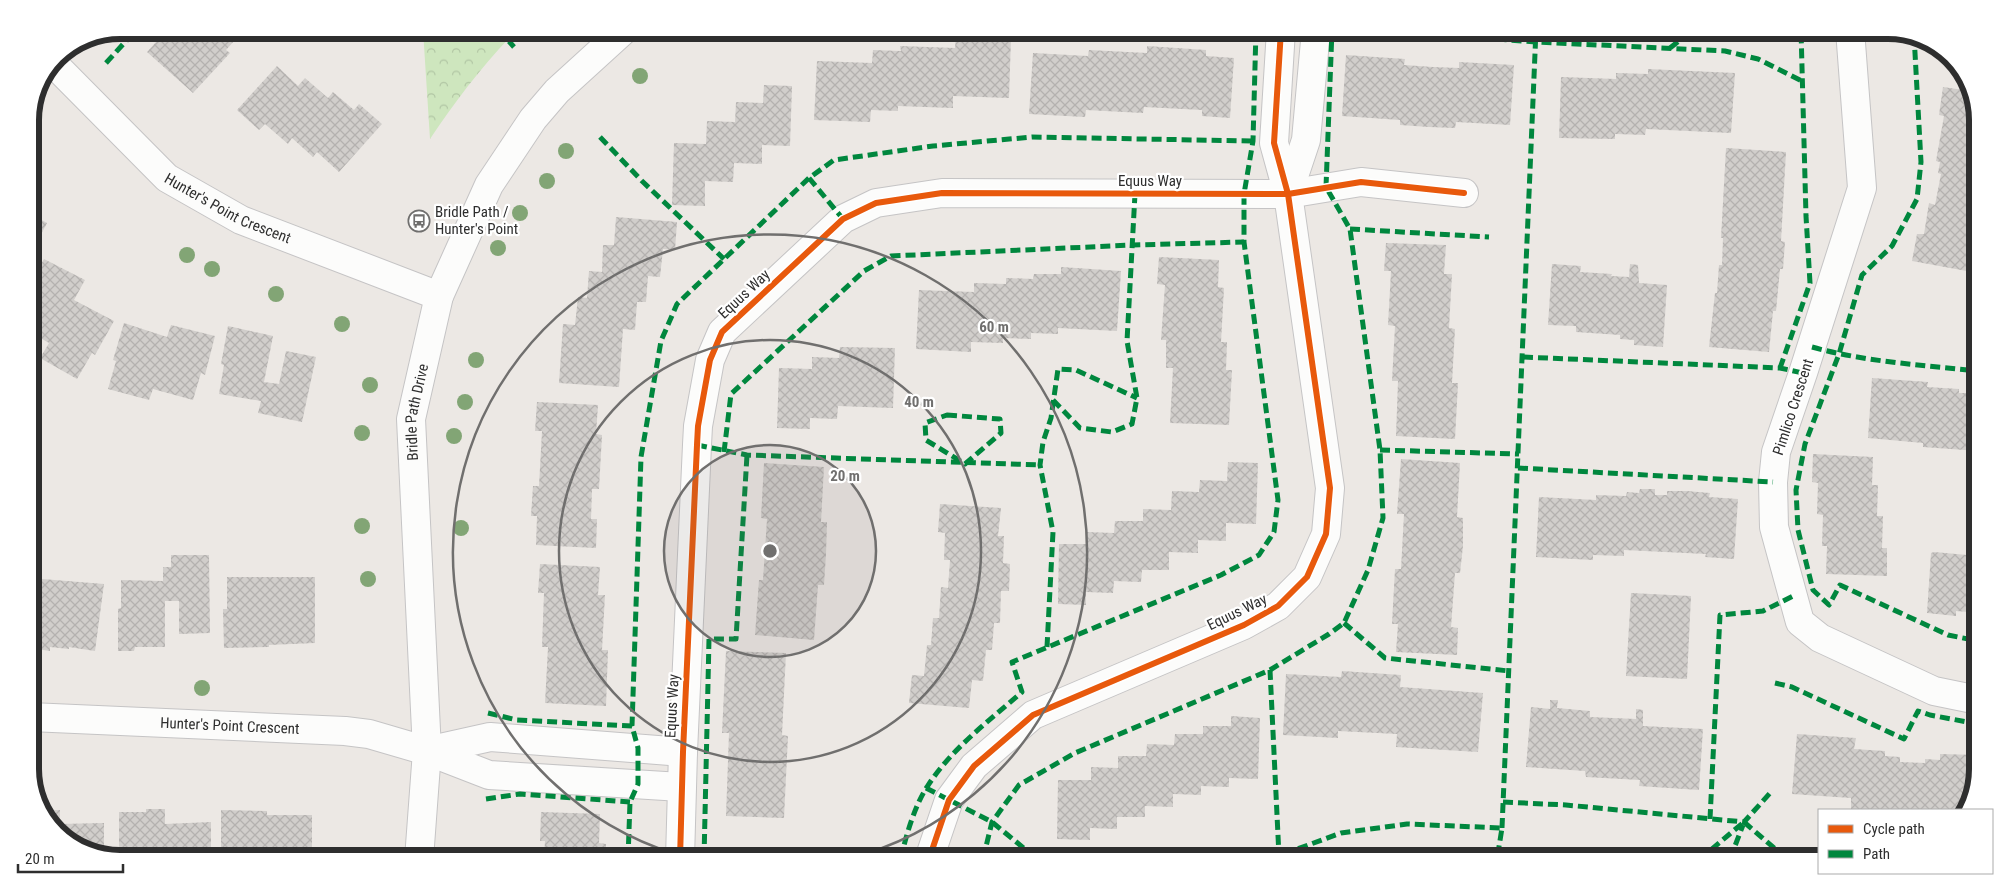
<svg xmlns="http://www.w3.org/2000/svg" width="2008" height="889" viewBox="0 0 2008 889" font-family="'Roboto Condensed',sans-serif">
<defs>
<pattern id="park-crowns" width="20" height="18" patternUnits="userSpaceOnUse" patternTransform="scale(1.25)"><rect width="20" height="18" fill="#cee6be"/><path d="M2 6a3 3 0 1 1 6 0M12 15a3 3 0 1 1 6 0" fill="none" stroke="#b1c6a4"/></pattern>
<pattern id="building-cross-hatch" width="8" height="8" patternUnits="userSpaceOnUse" patternTransform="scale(1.25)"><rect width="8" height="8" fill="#d1cecb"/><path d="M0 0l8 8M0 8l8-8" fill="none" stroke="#b4b1af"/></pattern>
</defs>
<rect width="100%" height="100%" fill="#ece8e4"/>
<path fill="url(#park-crowns)" d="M423,30h94c-33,33 -61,70 -87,109z"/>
<g fill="url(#building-cross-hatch)">
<path d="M167,30h77l-18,20 4,3 -37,40 -46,-41z"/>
<path d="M956,36l55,2 -2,60 -56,-2v12l-55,-2v5l-27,-1 -1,12 -56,-2 3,-59 55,2 1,-13 28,1 -1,-5 55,2z"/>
<path d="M1147,46l59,4v6l28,2 -4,60 -28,-2v-6l-58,-3 -1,6 -57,-3 -1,7 -56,-3 4,-61 55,3 1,-6 58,3z"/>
<path d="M1346,55l59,4 -1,6 29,2 26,1v-6l55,3 -4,60 -54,-3 -1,6 -26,-1 -29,-2v-5l-58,-4z"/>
<path d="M277,66l21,20 7,-8 23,20 5,-6 21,18 5,-6 23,20 -43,48 -22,-20 -4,5 -21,-19 -4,6 -23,-20 -6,6 -22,-20z"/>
<path d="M1648,69l87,4 -4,60 -85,-4 -1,6 -30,-1v5l-56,-1 2,-61 55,2v-6l32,1z"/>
<path d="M764,85l28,1 -2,60 -28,-1v19l-28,-1 -1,19 -28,-1v25l-33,-1 2,-62 32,1 1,-23 28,1 1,-20 27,1z"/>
<path d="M1943,87l27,4 8,23v131l-6,27 -60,-11 5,-27h7l5,-31 6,2 6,-31 -3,-1 2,-11 -4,-1 8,-45 -5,-1z"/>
<path d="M1726,148l60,4 -5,89 4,1 -2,27h-3l-4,42h-3l-4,41 -60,-5 6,-54h2l2,-28h3l1,-27h-2z"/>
<path d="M31,214l16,9 -17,32v-40z"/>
<path d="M616,217l61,5 -2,28 -12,-1 -3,28 -12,-1 -2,26h-9l-2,28 -12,-1 -4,58 -60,-4 4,-59 12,1 3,-28 9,1 2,-27 13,1 1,-27h11z"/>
<path d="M1386,243l60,2 -2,29h8l-3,54 6,1 -3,54h6l-3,56 -59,-3 2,-55h-6l3,-55 -7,-1 3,-54h-7z"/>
<path d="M1159,257l60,3 -1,27 6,1 -3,54h6l-1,28h6l-3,55 -59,-2 3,-55h-7v-28h-5l4,-55 -8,-1z"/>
<path d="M44,259l41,21 -11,20 40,21 -19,34 -3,-2 -15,26 -37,-21 9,-15 -19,-11v-49z"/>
<path d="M1552,264l29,2 -1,6 32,2 -1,2 18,1 1,-13 8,1 1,18 28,2 -4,62 -29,-2v-5l-14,-1v-4l-44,-3v-6l-28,-1z"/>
<path d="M1061,267l60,4 -4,60 -59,-3v6l-27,-1v6l-28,-1v5l-32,-1v10l-55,-3 3,-59 55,2v-9l32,1v-6l27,1 1,-5h27z"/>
<path d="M124,323l43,14 4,-12 44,11 -10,39 -4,-2 -8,27 -40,-11 -4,11 -41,-11 8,-28 -3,-1z"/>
<path d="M228,326l45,10 -9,46 15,2 7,-33 30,6 -14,65 -44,-9 3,-12 -42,-7 5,-29 -3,-1z"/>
<path d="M840,347l55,1 -2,60 -55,-2 -1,13 -27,-1v11l-33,-1 2,-60 33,1v-12l27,1z"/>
<path d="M1872,378l56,4 -1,5 32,2v4h10l1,-6 8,1v63l-55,-4v-4l-55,-5z"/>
<path d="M537,402l61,3 -2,29 6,1 -3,54h-7l-1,30h6l-1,29 -60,-3 1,-29h-6l2,-30h6l3,-55h-7z"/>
<path d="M1813,454l60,3 -1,28h6l-1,31h6l-1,32h5v28l-61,-2 1,-28h-5l1,-31 -6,-1 1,-31 -6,-1z"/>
<path d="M1401,459l59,4 -3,54 6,1v28l-3,27h-5l-4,54 7,1 -1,27 -61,-3 2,-28h-6l3,-55h6l3,-55h-7z"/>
<path d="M1228,462l30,1 -2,61 -30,-1v18l-28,-1v13l-29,-1v18h-27l-1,12 -27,-1 -1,12 -27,-1v13l-28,-1 1,-60h27l1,-12 27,1 1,-12h28v-12l28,1 1,-19 27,1 1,-12 27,1z"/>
<path d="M764,463l60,4 -3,55h6l-1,32 -2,31h-6l-4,55 -59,-5 4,-55h4l4,-61 -6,-1z"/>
<path d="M1640,489h15v6h12v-4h20l23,2 -1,4 29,2 -4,60 -29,-2 1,-3 -82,-4v6l-31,-1v5l-57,-3 3,-60 57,3v-5l30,1 1,-4 12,1z"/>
<path d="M940,504l61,4 -3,28h6l-1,27 7,1 -1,27h-8l-1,32h-6l-2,27h-6l-3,31 -11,-1 -3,28 -60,-5 3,-28 12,1 3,-31h4l2,-27h6l2,-31 7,1 2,-28h-6l1,-27 -7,-1z"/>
<path d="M1934,552l44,4v61h-10v-5l-12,-1v5l-29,-3 4,-60z"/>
<path d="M171,555h38l1,78 -31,1v-33h-14v46h-30l-1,4h-16v-42l3,-1v-28l42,1v-14h8z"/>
<path d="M540,564l60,3 -2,28h7l-3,55h6l-2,56 -61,-3 3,-56h-6l2,-54h-6z"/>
<path d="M227,577h88v66l-46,2v2l-45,1 -1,-39h4z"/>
<path d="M30,578l74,6 -9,67 -26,-4v2l-19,-2v4l-20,-3z"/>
<path d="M1631,593l60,3 -4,83 -61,-3z"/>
<path d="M726,651l60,2 -4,82 6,1 -4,82 -58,-2 3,-83h-7z"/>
<path d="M1342,671l59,4 -1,12 83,6 -5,59 -82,-5 1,-13 -59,-3v7l-55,-3 3,-61 55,3z"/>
<path d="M1550,700h8l-1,8 33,3v6l46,2v-10l7,1v16l60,3 -4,61 -60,-4 1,-6 -54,-3 -1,-6 -59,-4 5,-60 19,2z"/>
<path d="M1231,716l29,2 -2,61 -29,-1v9l-28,-1v9l-28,-1v13l-28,-1v11h-28v12l-27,-1v12l-33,-1 1,-59h33v-13l27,1v-12h28l1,-12 27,1 1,-11h28v-8h28z"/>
<path d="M1797,734l59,4 -2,11 31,2v5l15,1v5l25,1v-4l15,1v-6l38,1v14l-7,35 -5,6h-115v-12l-59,-4z"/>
<path d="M146,809h19v15l46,-2v37h-92v-47h27z"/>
<path d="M42,810h18v14l44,-1v33l-19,-4 -40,-33z"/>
<path d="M221,810l46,1v4h45v44h-88v-9h-3z"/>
<path d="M541,812l59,2 -1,29 7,1 -1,15h-61l1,-18h-5z"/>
<path d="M713,850l110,6 1,-6 55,2v7h-167z"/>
</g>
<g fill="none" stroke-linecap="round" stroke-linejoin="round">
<g stroke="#c5c4c5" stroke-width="30">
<g id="minor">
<path d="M1850,30l12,158 -59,185 -27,79 -3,30 1,45 26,95 20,16 114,53 44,9"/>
<path id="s1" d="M53,63l114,115 74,42 198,76"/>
<path d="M1288,194l18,-54 10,-110"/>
<path id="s2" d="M30,717l315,14 24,3 58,17 62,24 192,12"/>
<path d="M427,751l63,-14 193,15"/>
<path d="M680,859l3,-107 14,-307 1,-19 12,-66 12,-28 121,-113 33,-16 66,-10 346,1 73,-12 103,11"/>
<path d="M929,859l20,-59 25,-34 59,-51 211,-90 34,-19 29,-29 19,-43 4,-46 -42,-294 -14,-51 7,-113"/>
</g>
</g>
<g stroke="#c5c4c5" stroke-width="30">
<g id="tertiary">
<path id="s3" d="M419,859l8,-108 -16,-332 28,-123 50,-111 44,-66 24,-28 67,-61"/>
</g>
</g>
<use href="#minor" stroke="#fcfcfb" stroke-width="28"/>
<use href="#tertiary" stroke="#fcfcfb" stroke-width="28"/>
<g stroke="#00873e" stroke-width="5" stroke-dasharray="10 5" stroke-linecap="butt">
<path d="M499,30l15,17"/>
<path d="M1377,30l159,12 189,9 33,8 44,22"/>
<path d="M1914,35l7,127 -4,37 -25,47 -30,29 -23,79 -34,90 -9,46 2,40 15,60 16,15 11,-20 108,50 30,6"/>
<path d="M1670,48l23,-18"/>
<path d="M106,63l30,-33"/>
<path d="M600,137l42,44 82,78"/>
<path d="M809,178l34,41"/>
<path d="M1350,229l139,8"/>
<path d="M1812,347c54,15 110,18 166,24"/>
<path d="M1523,357l257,11 23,5"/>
<path d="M1780,368l30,-85 -4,-67 -5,-186"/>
<path d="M1053,400l27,28 32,4 20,-8 5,-26 -10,-57 8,-147"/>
<path d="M947,415l53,4 1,14 -36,31 -39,-24 -1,-17z"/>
<path d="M697,445l50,10 293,10"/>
<path d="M1380,450l139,4"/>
<path d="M724,452l7,-58 133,-123 27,-15 242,-11 111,-3"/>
<path d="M1518,468l255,14"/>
<path d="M1344,623l41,35 124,13"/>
<path d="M1047,647l6,-115 -13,-67 3,-23 8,-24 7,-49 18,1 61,28"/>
<path d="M1270,670l9,186"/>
<path d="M1775,683l17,4 112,52 14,-28 12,4 48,9"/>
<path d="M488,713l29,7 115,6"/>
<path d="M926,788l66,34 45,37"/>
<path d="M486,799l34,-5 110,8"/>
<path d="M1503,802l63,3 178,17 27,-30"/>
<path d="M1710,819l10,-204 43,-4 30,-15"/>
<path d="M1744,822l43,37"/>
<path d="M1502,828l34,-798"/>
<path d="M628,859l2,-57 8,-18v-36l-6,-22 9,-269 20,-116 16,-37 132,-126 25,-18 99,-14 99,-9 221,4"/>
<path d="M704,859l5,-220h27l11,-184"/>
<path d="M901,859c4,-21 14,-54 26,-72 24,-38 62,-66 95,-95l-10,-30 209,-87 38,-20 15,-23 4,-32 -34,-258v-48l9,-53 3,-111"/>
<path d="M983,859l9,-37 27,-37 56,-32 195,-83 59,-36 15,-11 24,-53 15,-52 -3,-68 -30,-221 -24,-42 6,-157"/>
<path d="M1270,859l71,-26 66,-9 95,4 -5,31"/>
<path d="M1700,859l44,-37"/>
<path d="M1730,859l13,-34"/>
</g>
<g stroke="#fff" stroke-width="9">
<g id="cycleway">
<path d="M680,859l3,-107 14,-307 1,-19 12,-66 12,-28 121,-113 33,-16 66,-10 346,1 73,-12 103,11"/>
<path d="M929,859l20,-59 25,-34 59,-51 211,-90 34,-19 29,-29 19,-43 4,-46 -42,-294 -14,-51 7,-113"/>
</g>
</g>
<use href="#cycleway" stroke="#e8590c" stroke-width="6"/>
</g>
<g fill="#82a575">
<circle cx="640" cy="76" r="8"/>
<circle cx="566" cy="151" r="8"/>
<circle cx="547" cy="181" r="8"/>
<circle cx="520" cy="213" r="8"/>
<circle cx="498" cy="248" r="8"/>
<circle cx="187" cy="255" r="8"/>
<circle cx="212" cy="269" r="8"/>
<circle cx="276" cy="294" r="8"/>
<circle cx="342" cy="324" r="8"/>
<circle cx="476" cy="360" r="8"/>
<circle cx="370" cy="385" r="8"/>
<circle cx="465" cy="402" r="8"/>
<circle cx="362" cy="433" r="8"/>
<circle cx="454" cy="436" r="8"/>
<circle cx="362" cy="526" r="8"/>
<circle cx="461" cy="528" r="8"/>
<circle cx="368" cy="579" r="8"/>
<circle cx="202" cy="688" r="8"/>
</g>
<circle cx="770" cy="551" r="106" fill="#706f6e" fill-opacity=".12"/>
<g fill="none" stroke="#706f6e" stroke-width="2.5">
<circle cx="770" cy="551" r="106"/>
<circle cx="770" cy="551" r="211"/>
<path d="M693 859A317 317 0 1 1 847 859"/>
</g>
<defs>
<g id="bus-ring" transform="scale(1.125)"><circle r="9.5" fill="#fff" stroke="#706f6e" stroke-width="1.5"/><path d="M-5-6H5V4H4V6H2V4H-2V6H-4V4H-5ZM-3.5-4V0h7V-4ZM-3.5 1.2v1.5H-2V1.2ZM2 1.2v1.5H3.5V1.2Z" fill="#706f6e"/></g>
</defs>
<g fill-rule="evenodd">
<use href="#bus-ring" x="419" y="221"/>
</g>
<g text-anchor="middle" stroke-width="4.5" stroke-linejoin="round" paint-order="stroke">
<g font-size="15" fill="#2e2e2e" stroke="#fff">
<text x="1150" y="186">Equus Way</text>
<text dy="5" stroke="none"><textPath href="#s1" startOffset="230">Hunter's Point Crescent</textPath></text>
<text transform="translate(744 294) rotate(-43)" y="5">Equus Way</text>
<text transform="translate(1793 407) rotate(-72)" y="5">Pimlico Crescent</text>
<text dy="5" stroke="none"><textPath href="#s3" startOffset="448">Bridle Path Drive</textPath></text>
<text transform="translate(1237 612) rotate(-26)" y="5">Equus Way</text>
<text transform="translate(672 706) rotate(-87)" y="5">Equus Way</text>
<text dy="5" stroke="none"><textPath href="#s2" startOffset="200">Hunter's Point Crescent</textPath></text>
</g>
<g font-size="15" fill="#2e2e2e" stroke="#fff" text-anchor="start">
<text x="435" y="217">Bridle Path /<tspan x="435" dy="17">Hunter's Point</tspan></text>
</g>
</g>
<path d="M0 0H2008V889H0ZM120 39H1888A81 81 0 0 1 1969 120V769A81 81 0 0 1 1888 850H120A81 81 0 0 1 39 769V120A81 81 0 0 1 120 39Z" fill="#fff" fill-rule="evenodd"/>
<path fill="none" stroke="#2e2e2e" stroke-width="6" d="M120 39H1888A81 81 0 0 1 1969 120V769A81 81 0 0 1 1888 850H120A81 81 0 0 1 39 769V120A81 81 0 0 1 120 39Z"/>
<circle cx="770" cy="551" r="8" fill="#706f6e" stroke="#fff" stroke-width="2.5"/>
<g font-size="15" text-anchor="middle" font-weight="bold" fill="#706f6e" stroke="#fff" stroke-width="4.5" stroke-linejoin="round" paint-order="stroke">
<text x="994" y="332">60 m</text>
<text x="919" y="407">40 m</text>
<text x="845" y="481">20 m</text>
</g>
<rect x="1818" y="809" width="175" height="65" fill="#ffffff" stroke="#ababab"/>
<rect x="1828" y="825" width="25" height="8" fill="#e8590c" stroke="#ababab"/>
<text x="1863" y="834" font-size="15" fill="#2e2e2e">Cycle path</text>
<rect x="1828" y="850" width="25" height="8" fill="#00873e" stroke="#ababab"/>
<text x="1863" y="859" font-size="15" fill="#2e2e2e">Path</text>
<path d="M18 864v8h105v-8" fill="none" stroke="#2e2e2e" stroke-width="2.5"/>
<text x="25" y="864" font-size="15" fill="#2e2e2e" stroke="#ffffff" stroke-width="4" paint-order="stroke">20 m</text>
</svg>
